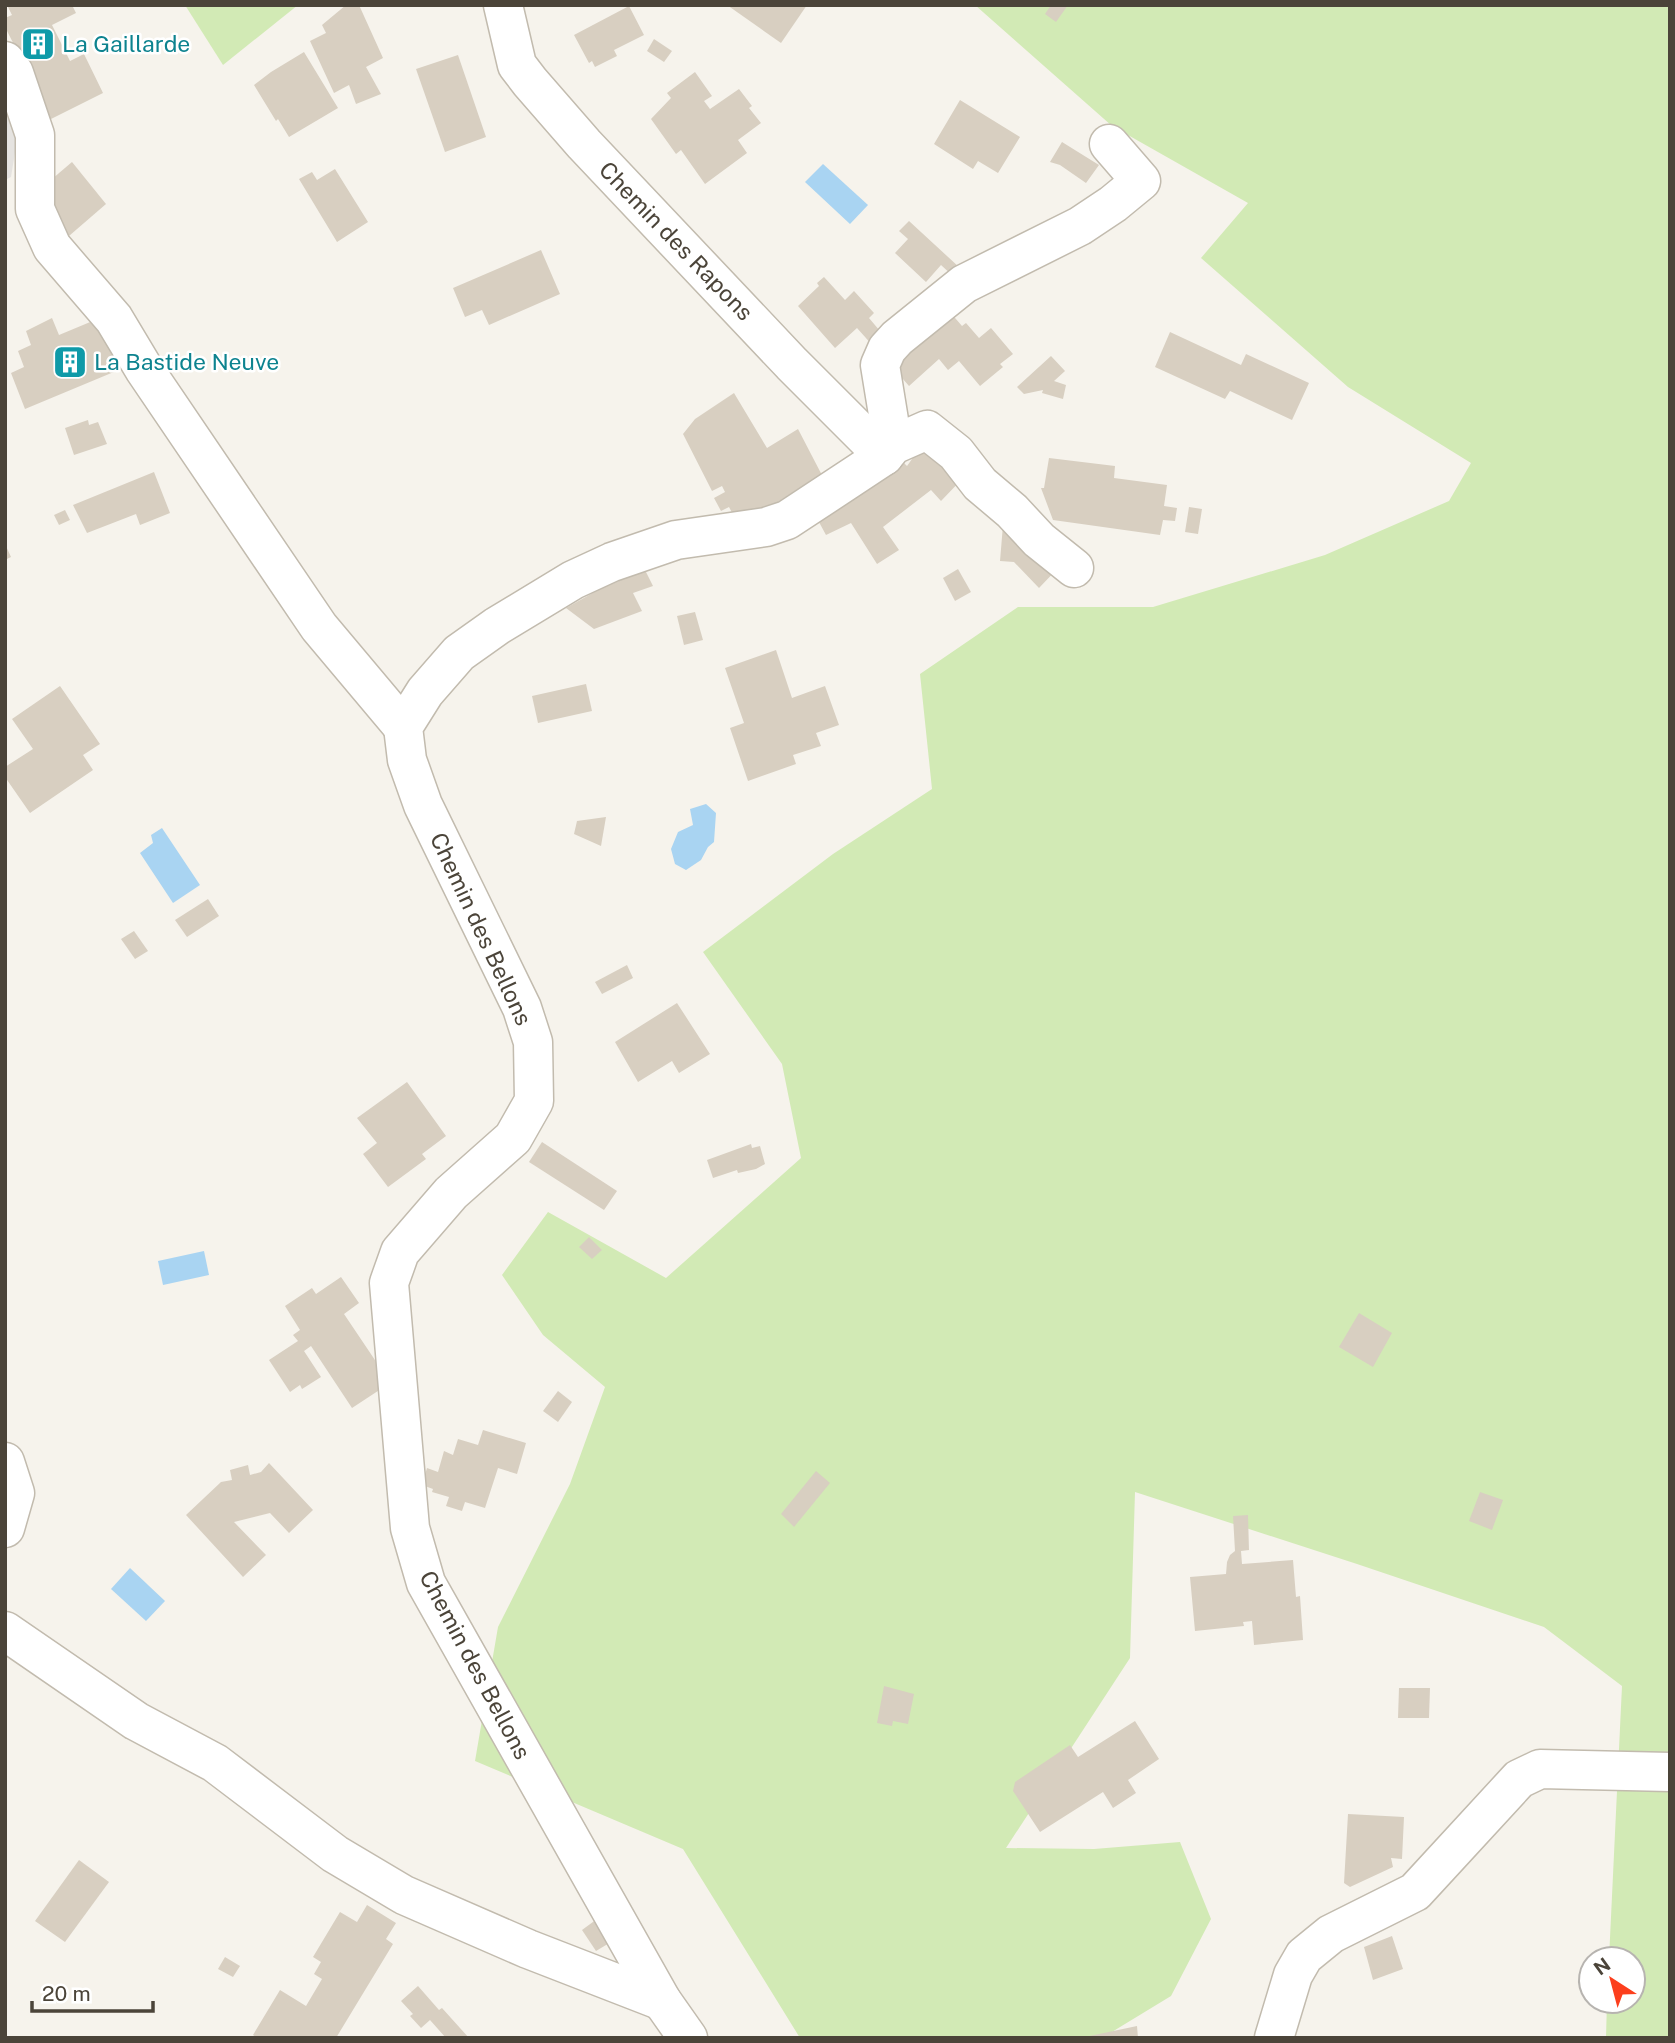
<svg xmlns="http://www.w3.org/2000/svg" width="1675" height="2043" viewBox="0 0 1675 2043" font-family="'Public Sans',sans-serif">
<rect width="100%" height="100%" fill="#f6f3ec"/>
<g fill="#d2eab5">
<path d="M185,5h113l-75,60z"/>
<path d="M975,5h695v2033h-64l1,-37h26v-42h-24l13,-273 -78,-59 -187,-63 -222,-72 -5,166 -124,190 88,1 86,-7 31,77 -40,77 -69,42h-302l-117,-189 -208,-88 23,-134 72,-143 35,-97 -62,-52 -41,-60 46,-63 118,66 135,-120 -19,-94 -79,-112 130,-98 99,-65 -12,-115 98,-67h135l172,-52 124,-54 22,-38 -123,-76 -147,-129 47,-55 -136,-77z"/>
</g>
<path fill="#e5e3e0" d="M5,112l12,28 -6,37 -6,3z"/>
<g fill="#a9d4f2">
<path d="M823,164l45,41 -18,19 -45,-42z"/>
<path d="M706,804l10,9 -2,29 -6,5 -7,13 -15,10 -11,-6 -4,-15 7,-17 15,-7 -3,-16z"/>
<path d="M162,828l38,57 -27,18 -33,-50 13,-10 -2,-8z"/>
<path d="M204,1251l5,24 -46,10 -5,-24z"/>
<path d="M130,1568l35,33 -19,20 -35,-32z"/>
</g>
<g fill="#d8cfc1">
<path d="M7,5h65l4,8 -24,12 18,36 14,-7 19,39 -56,28 -9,-29 -33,-65v-9l7,-3z"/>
<path d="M346,5h13l24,53 -17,9 15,27 -25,10 -7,-19 -15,8 -24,-52 16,-8 -4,-8z"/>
<path d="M727,5h80l-26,38z"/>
<path d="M1051,5h17l-12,17 -11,-8z"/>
<path d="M629,6l15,29 -30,15 3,6 -22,11 -3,-6 -3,2 -15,-28z"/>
<path d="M654,39l18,12 -8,11 -17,-11z"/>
<path d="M304,52l34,56 -49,29 -11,-18 -2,2 -22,-36 17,-13z"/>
<path d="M458,55l28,82 -41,15 -29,-83z"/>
<path d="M695,72l17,24 -8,5 6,8 29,-20 13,17 -3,2 12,15 -23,17 9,13 -42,31 -24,-34 -5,4 -25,-35 20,-21 -4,-5z"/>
<path d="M960,100l60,37 -22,36 -20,-12 -5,8 -39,-25z"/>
<path d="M1062,142l37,23 -13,18 -26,-18 -10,-3z"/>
<path d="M72,162l34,42 -44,38 -17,-57z"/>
<path d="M335,169l33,53 -31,20 -38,-63 13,-7 5,8z"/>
<path d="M909,221l51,47 -7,8 -12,-11 -15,17 -31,-29 13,-14 -9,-8z"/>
<path d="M541,250l19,44 -71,31 -7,-15 -17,7 -12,-29z"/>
<path d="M824,277l21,23 9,-9 20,22 -5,5 16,19 -11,10 -17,-19 -22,20 -37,-42 21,-20 -2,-3z"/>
<path d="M949,311l13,15 4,-3 13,15 12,-10 22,26 -13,10 3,3 -23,19 -21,-25 -11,9 -9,-11 -30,27 -19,-22z"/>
<path d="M52,318l7,17 36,-15 3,1 23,48 -96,40 -14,-36 13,-6 -6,-16 13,-6 -5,-14z"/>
<path d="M1170,332l71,33 5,-11 63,29 -17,37 -62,-29 -5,8 -70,-32z"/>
<path d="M1051,356l14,15 -11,10 12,4 -3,14 -21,-6 1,-3 -19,4 -7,-7z"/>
<path d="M734,393l33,55 31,-19 27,52 -9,7 -4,-8 -50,32 -24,12 -9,-17 -8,4 -7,-13 11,-6 -3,-6 -10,5 -29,-57 12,-15z"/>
<path d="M88,420l1,5 9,-3 9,22 -33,11 -9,-27z"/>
<path d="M925,441l39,36 -23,24 -10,-11 -48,37 16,23 -22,14 -26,-41 -25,12 -13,-24 90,-49 4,4z"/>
<path d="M1049,458l66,8 -1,12 53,7 -3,21 13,2 -2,13 -12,-1 -3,15 -107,-15 -12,-32h3z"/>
<path d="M154,472l16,41 -30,12 -4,-11 -49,19 -14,-28z"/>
<path d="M1189,507l13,2 -4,25 -13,-2z"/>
<path d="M65,510l5,10 -11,5 -5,-10z"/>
<path d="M1004,513l56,53 -21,22 -25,-26 -14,-1z"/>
<path d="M5,544l6,13 -6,3z"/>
<path d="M958,569l13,23 -16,9 -12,-23z"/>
<path d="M645,570l8,16 -20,7 9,18 -48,18 -28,-21 34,-19z"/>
<path d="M695,612l8,28 -19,5 -7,-29z"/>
<path d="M776,650l16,48 33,-12 14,39 -23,8 5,13 -28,9 3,9 -48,17 -18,-53 14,-5 -19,-55z"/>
<path d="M586,684l6,27 -54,12 -6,-27z"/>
<path d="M60,686l40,58 -17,11 10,15 -63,43 -25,-36v-10l28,-18 -21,-30z"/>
<path d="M606,817l-5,29 -27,-12 3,-13z"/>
<path d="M208,899l11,17 -32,21 -12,-17z"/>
<path d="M134,931l14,20 -13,8 -14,-20z"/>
<path d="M627,965l6,13 -31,16 -7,-12z"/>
<path d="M677,1003l33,51 -31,19 -7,-12 -34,21 -23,-40z"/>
<path d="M407,1082l39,54 -24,18 4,5 -38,28 -25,-33 14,-11 -20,-25z"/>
<path d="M542,1142l75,49 -13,19 -75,-48z"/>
<path d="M751,1144l1,4 8,-2 5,18 -9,5 -18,4 -1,-3 -24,8 -6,-18z"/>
<path d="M589,1237l13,13 -10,9 -13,-12z"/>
<path d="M341,1277l18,26 -15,11 37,55 6,16 -35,23 -41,-62 -7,5 17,26 -19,12 -2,-4 -10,7 -21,-32 29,-19 -5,-6 7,-5 -15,-24 27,-18 4,6z"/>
<path d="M1359,1313l33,20 -19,34 -34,-20z"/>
<path d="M558,1391l14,11 -14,20 -15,-11z"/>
<path d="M483,1430l43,13 -9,31 -19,-6 -13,40 -20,-6 -3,9 -16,-5 3,-9 -17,-5 1,-3 -11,-4 5,-17 11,4 6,-21 9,4 5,-16 20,6z"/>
<path d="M269,1463l44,47 -24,23 -19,-20 -36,9 32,33 -23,22 -57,-62 35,-33 11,-2 -2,-10 18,-5 2,10 11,-3z"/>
<path d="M816,1471l14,12 -36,44 -13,-13z"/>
<path d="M1480,1492l23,8 -11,30 -23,-9z"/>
<path d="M1248,1515l1,35 -8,1 1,13 51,-4 3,37 4,-1 3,44 -49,5 -2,-24 -9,1 1,4 -49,5 -5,-54 36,-3 1,-12 3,-7 5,-4 -2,-35z"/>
<path d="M884,1686l30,8 -6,30 -15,-3 -1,5 -15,-3z"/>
<path d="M1399,1688h31l-1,30h-31z"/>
<path d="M1135,1721l24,38 -31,21 8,13 -23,15 -10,-16 -63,40 -27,-41 2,-9 55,-37 8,12z"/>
<path d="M1348,1814l56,3 -2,42 -11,-1 2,9 -43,20 -6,-4z"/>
<path d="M79,1860l30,22 -44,60 -30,-21z"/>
<path d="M367,1905l29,18 -10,16 7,5 -57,94h-79l-4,-3 27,-45 26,16 16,-27 -8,-5 7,-12 -8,-5 27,-45 17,10z"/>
<path d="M597,1919l14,23 -15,9 -14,-21z"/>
<path d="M1392,1936l11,33 -30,11 -9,-33z"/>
<path d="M225,1957l15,9 -7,11 -15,-8z"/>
<path d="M418,1986l21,24 3,-2 27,30h-23l-16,-18 -9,8 -11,-12 3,-2 -12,-13z"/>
<path d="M1137,2026l1,12h-53v-1z"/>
</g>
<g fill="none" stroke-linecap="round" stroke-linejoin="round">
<g stroke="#c2bbae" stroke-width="41">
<g id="minor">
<path d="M503,5l14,60 13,17 54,62 208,220 92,92"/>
<path d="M5,61l9,12 21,62v74l17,38 62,72 30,50 175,258 84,100"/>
<path d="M893,445l-13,-80 7,-16 10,-11 67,-54 116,-58 33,-22 28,-23 -32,-37"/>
<path d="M5,1462l10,31 -10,35"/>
<path d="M5,1631l131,90 79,42 120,91 69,41 124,54 134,52"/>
<path d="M688,2038l-26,-37 -236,-418 -16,-55 -21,-245 11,-31 51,-59 62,-55 21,-37 -1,-59 -11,-34 -99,-203 -16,-45 -4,-33 22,-35 34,-39 38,-27 76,-46 39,-18 64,-22 90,-13 21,-7 97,-64 9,-11 34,-15 29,23 24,31 32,27 27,29 35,28"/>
<path d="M1274,2038l19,-63 11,-19 27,-22 84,-42 104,-113 21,-10 130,3"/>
</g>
</g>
<use href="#minor" stroke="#fff" stroke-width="38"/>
</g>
<defs>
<g id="building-square" transform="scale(1.75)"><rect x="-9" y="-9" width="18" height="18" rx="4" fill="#0f9aa8" stroke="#fff"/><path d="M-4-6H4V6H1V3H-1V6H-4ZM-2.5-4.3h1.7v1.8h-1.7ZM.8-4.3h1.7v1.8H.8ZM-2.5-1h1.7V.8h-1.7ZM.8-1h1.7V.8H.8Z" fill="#fff"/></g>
</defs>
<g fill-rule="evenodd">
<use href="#building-square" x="38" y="44"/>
<use href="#building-square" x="70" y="362"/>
</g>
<g text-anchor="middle" stroke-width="5" stroke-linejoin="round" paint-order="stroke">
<g font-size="23" fill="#0d838f" stroke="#fff" text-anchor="start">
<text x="62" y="52">La Gaillarde</text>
<text x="94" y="370">La Bastide Neuve</text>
</g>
<g font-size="23" fill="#4b4439" stroke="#fff">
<text transform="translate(676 241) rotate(46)" y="8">Chemin des Rapons</text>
<text transform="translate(481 929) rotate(65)" y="8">Chemin des Bellons</text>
<text transform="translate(475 1665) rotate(62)" y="8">Chemin des Bellons</text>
</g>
</g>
<rect width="1675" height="2043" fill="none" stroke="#4b4439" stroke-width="14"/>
<g transform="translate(1612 1980) rotate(324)"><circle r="33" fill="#ffffff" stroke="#b7b4b0" stroke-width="2"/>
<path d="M0-5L12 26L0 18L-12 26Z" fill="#fc3f1d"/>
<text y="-10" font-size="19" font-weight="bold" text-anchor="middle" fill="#4b4439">N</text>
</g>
<path d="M32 2001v10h121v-10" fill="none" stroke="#4b4439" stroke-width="3.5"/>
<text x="42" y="2001" font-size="21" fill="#4b4439" stroke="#ffffff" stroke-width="5" paint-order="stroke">20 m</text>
</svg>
